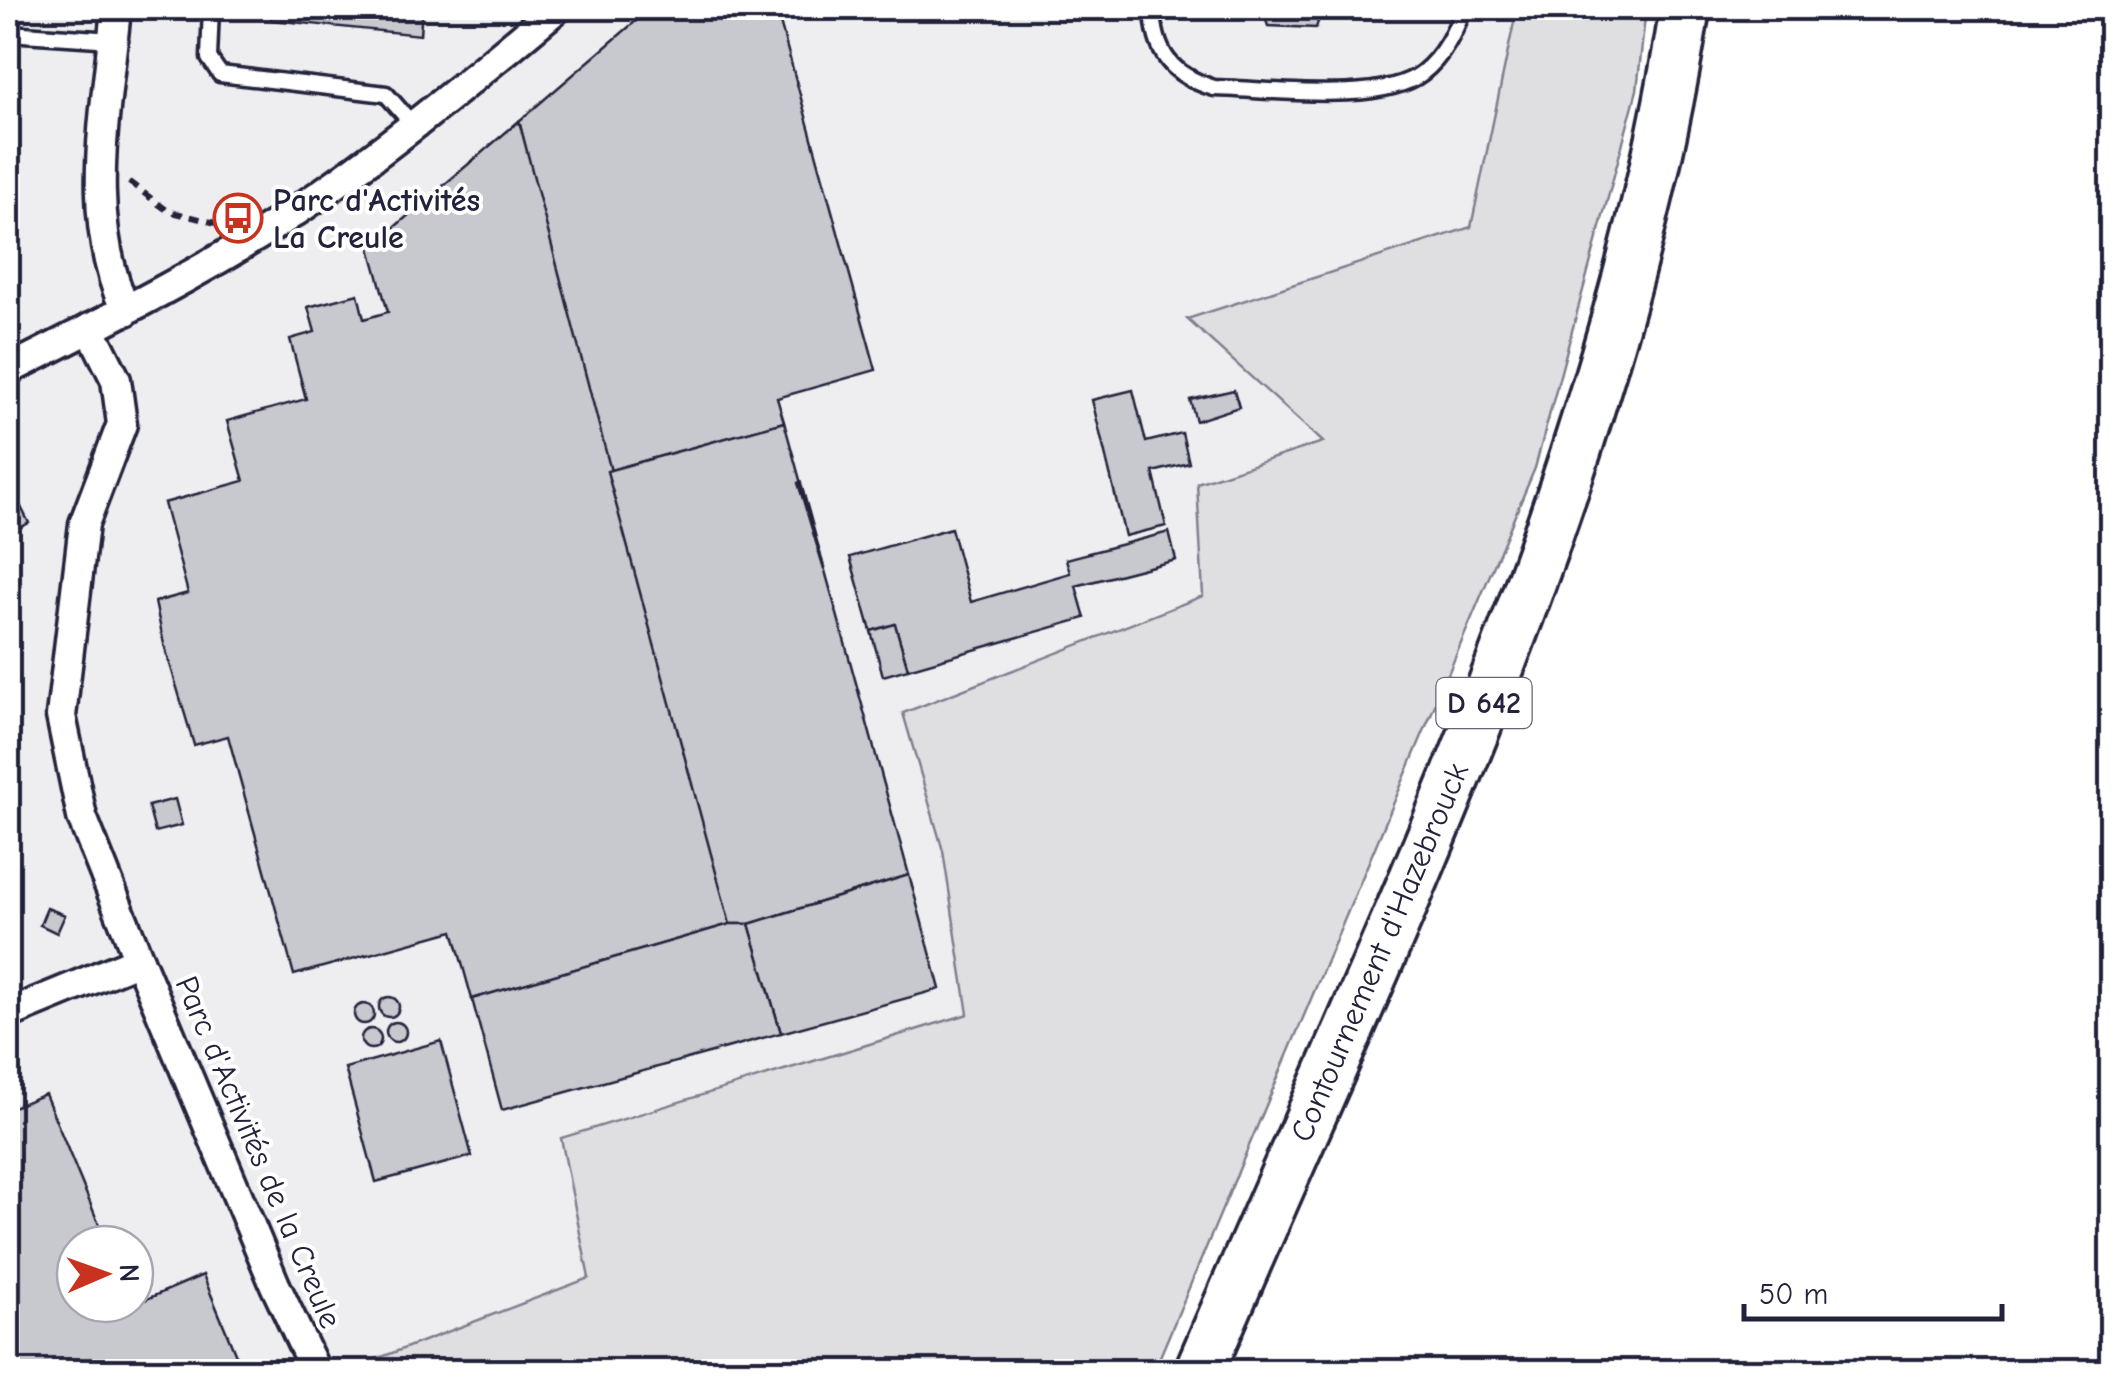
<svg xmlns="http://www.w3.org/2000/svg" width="2119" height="1379" viewBox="0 0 2119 1379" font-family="'Comic Neue',sans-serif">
<rect width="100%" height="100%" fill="#fff"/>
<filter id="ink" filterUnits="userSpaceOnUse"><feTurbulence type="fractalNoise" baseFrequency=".01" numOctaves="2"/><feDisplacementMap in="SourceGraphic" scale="20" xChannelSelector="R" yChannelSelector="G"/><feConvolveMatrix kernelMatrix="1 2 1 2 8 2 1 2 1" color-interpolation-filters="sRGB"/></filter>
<g filter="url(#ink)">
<path fill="#eeeef1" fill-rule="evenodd" d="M8,8h1509l-46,219 -283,92 136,123 -121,154 -300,117 40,138 25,163 -406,124 28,140 -245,93 -337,1zM75,1244h60v60h-60z"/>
<path fill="#dfdfe2" stroke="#80808e" stroke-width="2.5" d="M1517,8h129l-9,82 -102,378 -381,903h-809l244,-93 -28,-140 407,-124 -25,-163 -40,-138 300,-117 -6,-113 126,-41 -136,-123 284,-92z"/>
<g fill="#c8c8cf" stroke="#22223b" stroke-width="2.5">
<path d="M272,8h150l-2,27 -149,-15z"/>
<path d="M651,8h125l100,362 -99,28 7,24 -177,49 -88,-350z"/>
<path d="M1377,8v6l-56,-2 -5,16 -48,-2 -5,-15 -51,-2z"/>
<path d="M519,121l211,803 -258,75 -19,-68 -159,44 -66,-239 -34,9 -30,-101 -9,-42 33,-9 -24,-90 80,-22 -17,-60 79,-22 -16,-60 25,-7 -7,-25 50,-13 6,25 24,-7 -18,-64z"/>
<path d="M1133,390l13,52 36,-9 7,30 -36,9 13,54 -41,10 -33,-136z"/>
<path d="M1234,390l5,17 -43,14 -6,-21z"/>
<path d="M784,422l125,453 -160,49h-19l-123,-453z"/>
<path d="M8,481l21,42 -21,11z"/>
<path d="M800,482l24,87 -26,-86z"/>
<path d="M951,528l20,74 99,-29 -4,-14 103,-27 7,28 -100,26 9,32 -177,51 -13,-45 -24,7 -21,-74z"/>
<path d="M895,624l13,45 -25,7 -12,-45z"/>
<path d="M175,799l7,26 -27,7 -7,-26z"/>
<path d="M909,875l31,114 -159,44 -32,-109z"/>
<path d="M47,908l18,7 -8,18 -17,-8z"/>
<path d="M730,924h19l32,109 -279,77 -30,-111z"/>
<circle cx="389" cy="1007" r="10"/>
<circle cx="364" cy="1014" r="10"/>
<circle cx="396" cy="1032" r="10"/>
<circle cx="371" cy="1039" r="10"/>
<path d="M441,1041l31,115 -96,26 -31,-114z"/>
<path d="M45,1094l62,150h-32v60h60l68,-29 40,97h-235v-263z"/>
</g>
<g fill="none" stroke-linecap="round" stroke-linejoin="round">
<g stroke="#22223b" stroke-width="21">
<g id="service">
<path d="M211,8l-2,50 11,16 166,20 28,32"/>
<path d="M1153,8c1,45 18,67 61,80 53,1 167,17 208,-15 21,-16 33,-42 42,-65"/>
<path d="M8,33l105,7"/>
</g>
</g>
<g stroke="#22223b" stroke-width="35">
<g id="minor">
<path d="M116,8c-9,101 -34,208 10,303"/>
<path d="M8,370c95,-48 190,-95 279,-153 96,-63 183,-136 270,-209"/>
<path d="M139,960l136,325 41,87"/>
<path d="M8,1014l131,-54 -57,-143 -21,-101 23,-192 38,-100 -6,-44 -26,-52"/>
</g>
</g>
<g stroke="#22223b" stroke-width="55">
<path id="trunk" d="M1199,1372c190,-443 411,-884 486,-1364"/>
</g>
<path stroke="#22223b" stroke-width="6" stroke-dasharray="10 8" stroke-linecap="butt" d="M129,182l39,29 52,13"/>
<use href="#service" stroke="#fff" stroke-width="14"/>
<use href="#minor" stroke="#fff" stroke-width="28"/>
<use href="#trunk" stroke="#fff" stroke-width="48"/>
</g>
</g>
<defs>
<g id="bus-ring" transform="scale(2.5)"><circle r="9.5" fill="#fff" stroke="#c8321e" stroke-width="1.5"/><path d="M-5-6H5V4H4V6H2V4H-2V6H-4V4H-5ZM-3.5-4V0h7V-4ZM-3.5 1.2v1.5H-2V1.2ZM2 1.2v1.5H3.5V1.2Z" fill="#c8321e"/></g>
</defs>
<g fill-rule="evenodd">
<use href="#bus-ring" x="238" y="218"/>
</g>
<g text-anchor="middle" stroke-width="8" stroke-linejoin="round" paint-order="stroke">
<rect fill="#fff" stroke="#646476" stroke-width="2.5" x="1436.5" y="678" width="95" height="50" rx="8"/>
<g font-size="30" font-weight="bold" fill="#22223b">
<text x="1484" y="713">D 642</text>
</g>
<g font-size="32" font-weight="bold" fill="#22223b" stroke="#fff" text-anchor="start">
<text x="273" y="211">Parc d'Activités<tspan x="273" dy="37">La Creule</tspan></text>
</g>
<g font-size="32" fill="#22223b" stroke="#fff">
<text transform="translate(1379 952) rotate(-67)" y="11">Contournement d'Hazebrouck</text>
<text transform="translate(259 1152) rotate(67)" y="11">Parc d'Activités de la Creule</text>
</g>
</g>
<rect width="2119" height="1379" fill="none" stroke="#fff" stroke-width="40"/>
<rect x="20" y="20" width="2079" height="1339" fill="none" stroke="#22223b" stroke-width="4" filter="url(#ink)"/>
<g transform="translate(105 1274) rotate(88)"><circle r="48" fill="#ffffff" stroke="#a7a7b1" stroke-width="2.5"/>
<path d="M0-8L18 38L0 25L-18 38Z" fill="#c8321e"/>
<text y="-15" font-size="28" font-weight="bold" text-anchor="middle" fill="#22223b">N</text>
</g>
<path d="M1744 1304v15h258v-15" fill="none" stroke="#22223b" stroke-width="5"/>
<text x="1759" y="1304" font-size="30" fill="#22223b" stroke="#ffffff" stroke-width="8" paint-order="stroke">50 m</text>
</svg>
